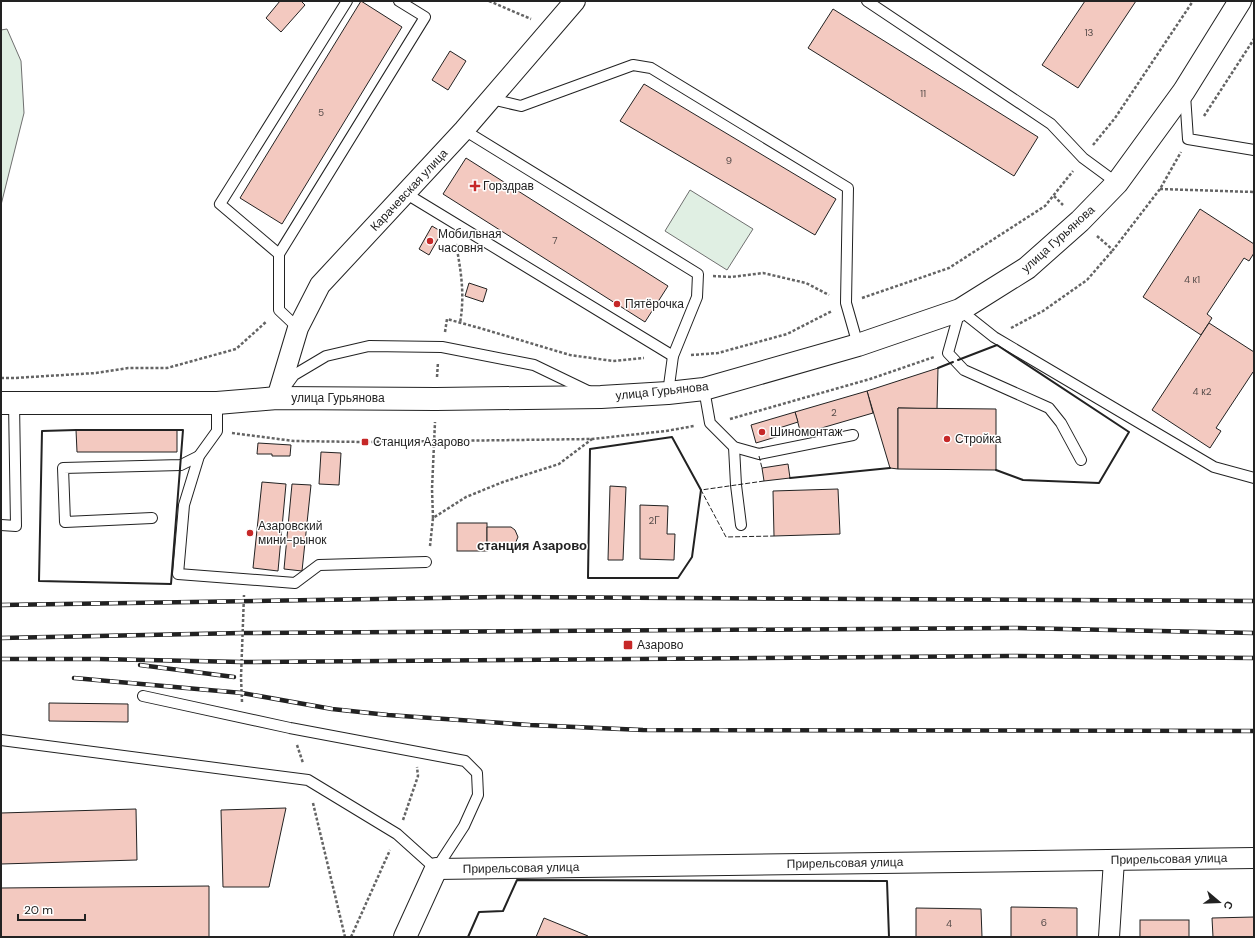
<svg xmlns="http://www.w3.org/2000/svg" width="1255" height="938" viewBox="0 0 1255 938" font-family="'DM Sans',sans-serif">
<rect width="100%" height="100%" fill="#fff"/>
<g fill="#e0efe3" stroke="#6f6f6f">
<path d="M7,29l14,32 3,52 -23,92v-175z"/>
<path d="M690,190l63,39 -26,41 -62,-39z"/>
</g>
<g fill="#f3c9c0" stroke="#222">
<path d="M280,1h21l4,4 -24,27 -15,-14z"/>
<path d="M361,1l41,26 -120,197 -42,-26z"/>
<path d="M1085,1h51l-58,87 -36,-23z"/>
<path d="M833,9l205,128 -24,39 -206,-128z"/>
<path d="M450,51l16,10 -18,29 -16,-10z"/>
<path d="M644,84l192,115 -21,36 -195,-114z"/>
<path d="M466,158l202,128 -23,36 -202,-128z"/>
<path d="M1200,209l54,35v9l-5,8 -5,-3 -37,56 5,4 -11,17 -58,-38z"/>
<path d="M432,226l10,6 -13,23 -10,-6z"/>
<path d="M469,283l18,6 -4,13 -18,-6z"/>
<path d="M1209,323l45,29v20h-1l-37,56 5,3 -11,17 -58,-38z"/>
<path d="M938,368l-1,41 -39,-1v61l-8,-1 -23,-77z"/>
<path d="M867,391l6,22 -72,21 -6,-22z"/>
<path d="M898,408l98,1v61l-98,-1z"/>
<path d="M795,412l3,10 -22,7 3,7 -23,7 -5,-18z"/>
<path d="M76,430h101v22h-100z"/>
<path d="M258,443l33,2 -1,11h-18v-2h-15z"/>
<path d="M321,452l20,1 -2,32 -20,-1z"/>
<path d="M788,464l2,14 -26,3 -2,-13z"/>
<path d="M262,482l24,2 -8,87 -25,-3z"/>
<path d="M292,484l19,1 -9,86 -18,-2z"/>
<path d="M610,486l16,1 -3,73h-15z"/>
<path d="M838,489l2,45 -66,2 -1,-45z"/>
<path d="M640,505l28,1 -1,28h8l-1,26 -34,-1z"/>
<rect x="457" y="523" width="30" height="28"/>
<path d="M487,527h24l4,3 3,7 -3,7 -5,5 -23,-1z"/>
<path d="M49,703l79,1v18l-79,-1z"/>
<path d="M286,808l-17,79h-46l-2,-77z"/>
<path d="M136,809l1,51 -136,4v-51z"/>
<path d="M209,886v51h-208v-49z"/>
<path d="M1011,907l66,1v29h-66z"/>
<path d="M916,908l65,1 1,28h-66z"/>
<path d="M1254,917v20h-41l-1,-19z"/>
<path d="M544,918l44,18 -1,1h-51z"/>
<rect x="1140" y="920" width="49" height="17"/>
</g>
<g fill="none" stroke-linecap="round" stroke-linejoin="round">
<g stroke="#222" stroke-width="12">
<g id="lane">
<path d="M867,1l184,123 32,34 34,25"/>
<path d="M1185,95l3,44 66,11"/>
<path d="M491,99l30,7 112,-41 18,3 197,120 -2,115 12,42"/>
<path d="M464,130l234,144 -1,23 -24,59 -5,37"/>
<path d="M405,193l268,163"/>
<path d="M279,254l146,-237 -26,-16"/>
<path d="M298,328l-19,-18v-56l-59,-50 127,-203"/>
<path d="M286,386l8,-11 32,-19 43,-10 73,1 92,18 56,27"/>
<path d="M704,389l6,34 24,24 25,7 94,-19"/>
<path d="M217,403v28l-18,25 -15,49 -6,69 117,9 24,-18 107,-3"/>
<path d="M734,447l2,38 5,40"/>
<path d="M1081,460l-20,-37 -12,-15 -85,-38 -16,-17 12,-43 34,27 220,130 40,11"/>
<path d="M152,518l-87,4 -2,-54 118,-3 18,-9"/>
<path d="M1,525l15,1 -2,-123"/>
<path d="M1,740l307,40 89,54 39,35 28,-43 14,-31 -1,-22 -12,-12 -175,-33 -147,-32"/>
</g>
</g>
<g stroke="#222" stroke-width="22">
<g id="street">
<path d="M277,398l21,-70 22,-43 144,-155 111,-129"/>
<path d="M436,869l818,-11"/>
<path d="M1109,937l5,-77"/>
</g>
</g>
<g stroke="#222" stroke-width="24">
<g id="secondary">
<path d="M1,403h216l60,-5 159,1 165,-2 67,-4 36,-4 154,-44 102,-35 67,-42 53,-47 37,-38 67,-92 56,-90"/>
<path d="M405,937l31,-68"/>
</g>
</g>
<g stroke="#646464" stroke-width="2.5" stroke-dasharray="3 2" stroke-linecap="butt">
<path d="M489,1l42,18"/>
<path d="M1204,116l50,-77"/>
<path d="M1093,145l22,-27 78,-117"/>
<path d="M1160,189l94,3"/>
<path d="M1054,196l9,9"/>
<path d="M1097,236l16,14 47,-61 21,-37"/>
<path d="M456,244c5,27 9,51 4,79"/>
<path d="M713,276l18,1 32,-4 43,10 23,12"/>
<path d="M862,298l87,-30 96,-62 28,-35"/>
<path d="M1011,328l32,-17 44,-31 26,-30"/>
<path d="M445,332l2,-13 36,10 87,26 43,6 31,-3"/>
<path d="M691,355l27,-2 69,-19 45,-23"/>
<path d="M437,377l1,-15"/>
<path d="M1,378h13l82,-5 32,-5h39l69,-19 31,-28"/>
<path d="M730,419l140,-40 64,-22"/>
<path d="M232,433l62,8 71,1 227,-3 74,-8 28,-5"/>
<path d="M433,518l-1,-29 3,-67"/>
<path d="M430,546l3,-28 33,-21 37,-15 56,-18 33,-25"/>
<path d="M242,702l-1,-25 3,-82"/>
<path d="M297,745l6,18"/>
<path d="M313,803l32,134"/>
<path d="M403,820l15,-44 -1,-9"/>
<path d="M351,937l39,-87"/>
</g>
<use href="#lane" stroke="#fff" stroke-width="10"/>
<use href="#street" stroke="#fff" stroke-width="20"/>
<use href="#secondary" stroke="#fff" stroke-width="22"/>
<g stroke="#222" stroke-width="4.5">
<g id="rail">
<path d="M1,605l498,-8 755,4"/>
<path d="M1,638l241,-5 771,-5 241,5"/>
<path d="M1,659h97l144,3 769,-6 243,2"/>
<path d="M140,665l94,12"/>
<path d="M74,678l168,15 90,16 56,6 142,10 113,5 611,1"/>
</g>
</g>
<use href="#rail" stroke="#fff" stroke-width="3" stroke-dasharray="9" stroke-linecap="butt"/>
<g stroke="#222" stroke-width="1" stroke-dasharray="5 2" stroke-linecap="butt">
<path d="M759,456l3,12"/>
<path d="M764,481l-63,9 25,47 48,-1"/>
</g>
<g stroke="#222" stroke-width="2">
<path d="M958,360l39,-15 132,87 -30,51 -76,-3 -27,-10"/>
<path d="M938,368l15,-6"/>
<path d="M76,430h107l-12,154 -132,-3 3,-150z"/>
<path d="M672,437l29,53 -9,67 -14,21h-90l2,-129z"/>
<path d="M790,478l100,-10"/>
<path d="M468,937l11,-25 24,-1 14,-31 370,1 2,56"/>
</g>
</g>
<g fill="#c62828" stroke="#fff" stroke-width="1.5">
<path d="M473 180h4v4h4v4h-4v4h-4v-4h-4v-4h4z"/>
<circle cx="430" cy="241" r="4"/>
<circle cx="617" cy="304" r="4"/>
<circle cx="762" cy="432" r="4"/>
<circle cx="947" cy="439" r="4"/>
<rect x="361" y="438" width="8" height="8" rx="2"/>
<circle cx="250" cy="533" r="4"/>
<rect x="623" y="640" width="10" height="10" rx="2"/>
</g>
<g text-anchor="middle" stroke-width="3" stroke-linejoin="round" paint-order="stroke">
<g font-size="10" fill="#564c4a">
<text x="1089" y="36">13</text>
<text x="923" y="97">11</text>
<text x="321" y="116">5</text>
<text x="729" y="164">9</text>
<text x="555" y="244">7</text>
<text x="1192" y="283">4 к1</text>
<text x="1202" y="395">4 к2</text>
<text x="834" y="416">2</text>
<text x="654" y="524">2Г</text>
<text x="1044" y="926">6</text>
<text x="949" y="927">4</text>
</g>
<g font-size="12" fill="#222" stroke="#fff" text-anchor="start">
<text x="483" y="190">Горздрав</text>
<text x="438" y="238">Мобильная<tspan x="438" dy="14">часовня</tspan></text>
<text x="625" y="308">Пятёрочка</text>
<text x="770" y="436">Шиномонтаж</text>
<text x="955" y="443">Стройка</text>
<text x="373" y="446">Станция Азарово</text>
<text x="258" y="530">Азаровский<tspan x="258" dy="14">мини-рынок</tspan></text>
<text x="637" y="649">Азарово</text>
</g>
<g font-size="12" fill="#222" stroke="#fff">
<text transform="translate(409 190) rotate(-47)" y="4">Карачевская улица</text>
<text transform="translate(1058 239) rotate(-42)" y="4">улица Гурьянова</text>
<text transform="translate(662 391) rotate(-6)" y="4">улица Гурьянова</text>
<text x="338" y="402">улица Гурьянова</text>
<text transform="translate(1169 859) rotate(-1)" y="4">Прирельсовая улица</text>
<text transform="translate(845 863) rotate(-1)" y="4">Прирельсовая улица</text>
<text transform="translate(521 868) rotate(-1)" y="4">Прирельсовая улица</text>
</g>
<g font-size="13" font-weight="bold" fill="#222" stroke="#fff">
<text x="532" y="550">станция Азарово</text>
</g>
</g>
<rect width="1255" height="938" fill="none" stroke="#222222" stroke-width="4"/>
<g transform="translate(1219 902) rotate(109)" stroke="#ffffff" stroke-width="3" paint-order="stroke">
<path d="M0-3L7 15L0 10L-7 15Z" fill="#222222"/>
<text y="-6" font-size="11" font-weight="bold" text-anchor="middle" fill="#222222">С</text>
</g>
<path d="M18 914v6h67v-6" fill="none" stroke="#222222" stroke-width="2"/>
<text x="24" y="914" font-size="12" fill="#222222" stroke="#ffffff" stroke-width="3" paint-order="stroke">20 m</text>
</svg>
